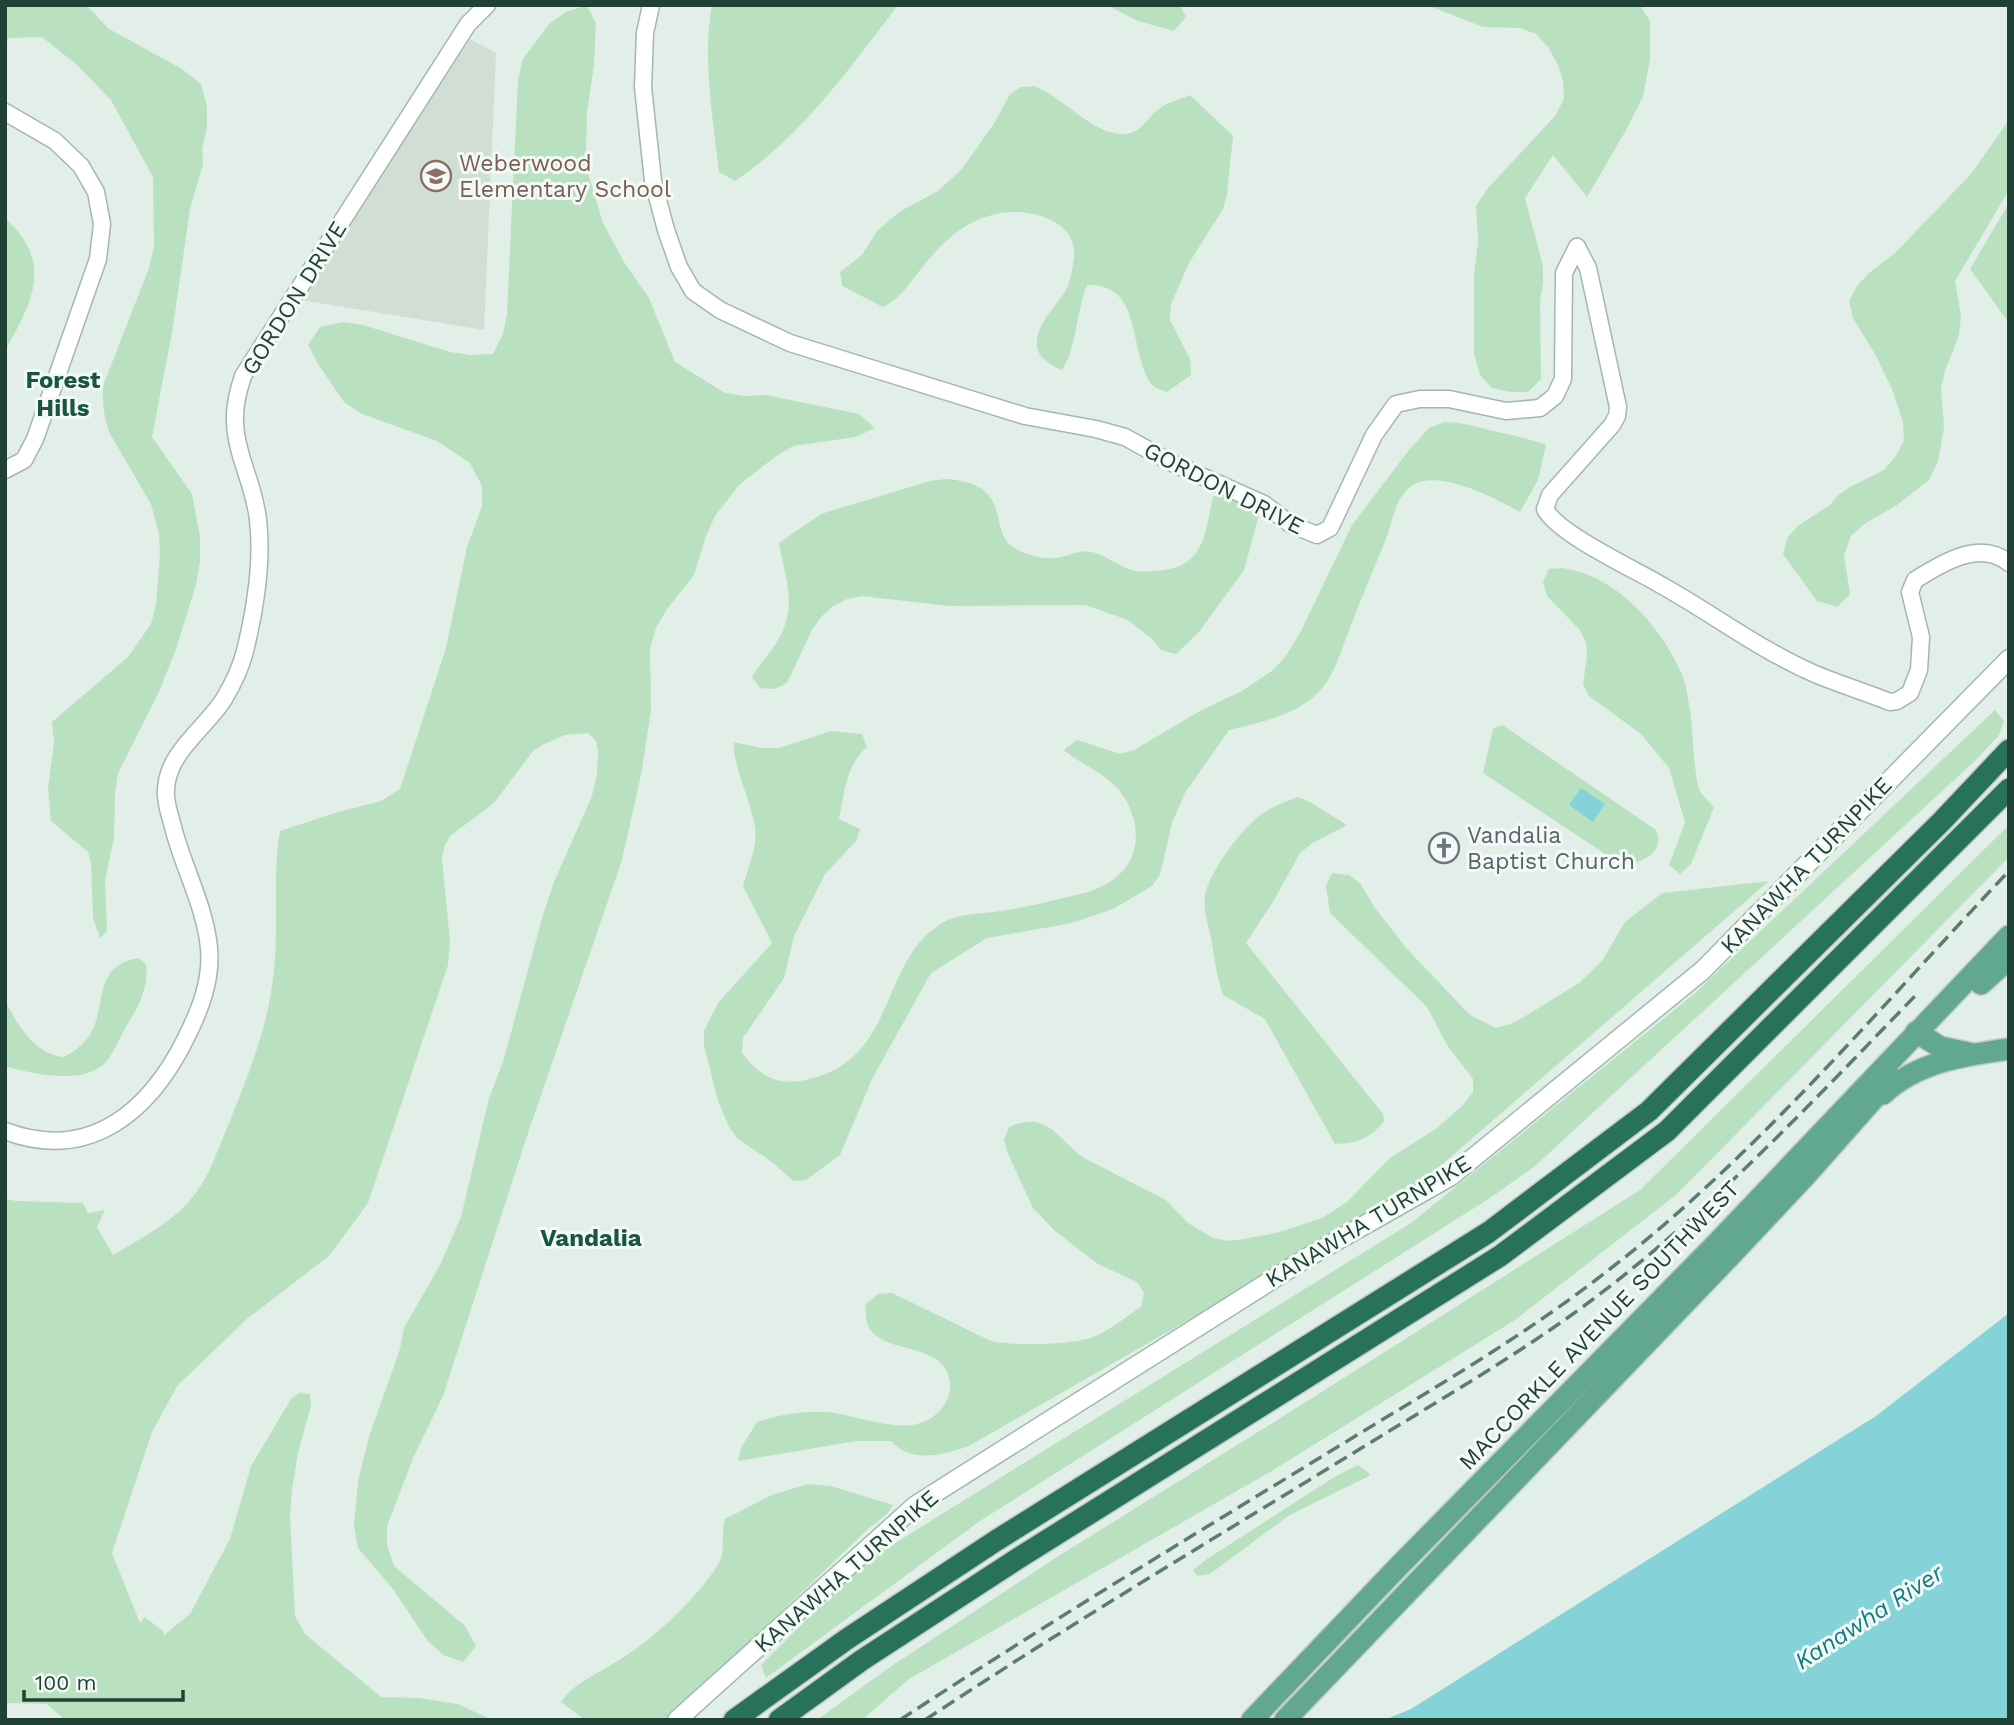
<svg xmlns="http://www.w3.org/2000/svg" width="2014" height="1725" viewBox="0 0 2014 1725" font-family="'Work Sans',sans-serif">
<rect width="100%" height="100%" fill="#e2eee8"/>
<path fill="#d0ded6" d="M470,39l26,14 -12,277 -183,-30z"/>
<g fill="#b9e1c0">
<path d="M5,5h81l23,24 73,40 19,15 6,22v22l-5,21 1,15 -13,45 -17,118 -21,110 40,57 8,43v24l-4,24 -21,67 -17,42 -40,79 -3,21 -1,44 -9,42 2,51 -7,7 -7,-20 -2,-55 -3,-11 -37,-31 -3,-33 6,-45 -2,-21 76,-65 23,-33 5,-19 4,-52 -1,-19 -8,-30 -41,-70c-6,-16 -8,-31 -7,-48l46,-118 5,-21 -1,-70 -42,-77 -35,-36 -34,-27 -33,1 -4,8z"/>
<path d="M587,5l9,19 -2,41 -7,47 -1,42 3,23 14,46 21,39 25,36 26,64 50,31 20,3 21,-1 93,19 16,14 -19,9 -63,9 -18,11 -35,27 -25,32 -9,20 -12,39 -27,34 -11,19 -6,20 1,63 -10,64 -19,85 -96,279 -83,257 -29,60 -27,70v19l7,21 71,60 11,20 -13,16 -20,-7 -16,-15 -34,-51 -35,-41 -4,-22 4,-45 11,-44 31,-88 4,-21 36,-63 21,-48 28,-119 14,-36 40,-147 11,-33 38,-86 5,-22 1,-23 -2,-10 -8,-8 -23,2 -21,9 -11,7 -39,52 -44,33 -5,9 -3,12 8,86 -2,22 -80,238 -39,53 -81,62 -71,68 -25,46 -40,121 28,70 5,-6 19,15 -1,4 27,-22 40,-75 21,-73 40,-67 8,-6 11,1 1,12 -13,47 -6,37 -2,25 5,101 10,18 76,63 38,1 39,6 34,16h-427l-18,-16 -42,-1v-504l12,2 66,2 5,10 17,-3 -8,17 16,28c27,-16 58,-32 78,-56 16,-18 23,-40 32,-61 22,-54 46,-111 51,-168 5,-46 -2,-94 6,-139l58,-19 43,-11 19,-12 46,-141 21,-101 15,-41v-20l-12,-23 -33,-22 -75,-27 -18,-12 -26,-38 -10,-19 12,-18 22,-5 21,3 87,27 21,3 22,-1 10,-20 4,-20 11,-234 5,-21 26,-35 17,-12z"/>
<path d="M712,5h186c-48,63 -96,131 -163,176l-16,-9c-6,-53 -17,-114 -7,-167z"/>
<path d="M1107,5h73l6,12 -12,14 -36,-10z"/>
<path d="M1427,5h213l10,16v38l-7,38 -18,35 -38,65 -34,-42 -28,43 18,68v17l-3,18 1,78 -13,13h-17l-19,-4 -12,-13 -6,-21v-78l4,-35 -2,-35 12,-18 67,-72 9,-17 -1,-18 -5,-16 -10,-18 -12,-13 -16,-6 -37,-1z"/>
<path d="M1034,86c28,9 64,56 97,47 13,-4 18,-18 29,-25 9,-6 21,-9 30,-13l43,41 -6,59 -4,14 -34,54 -18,41 -1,16 20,39 1,16 -24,17c-5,-2 -12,-4 -15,-7 -6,-7 -9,-17 -11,-25 -10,-35 -9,-76 -54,-75 -11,27 -10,62 -25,85 -13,-6 -27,-13 -25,-30 1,-17 20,-35 29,-50 5,-10 6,-20 8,-31 1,-12 -1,-20 -9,-29 -11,-12 -32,-18 -49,-18 -45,0 -74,29 -99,62 -11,14 -18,25 -34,33l-41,-21 -2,-14 22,-17 15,-24 22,-19 39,-21 24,-22 33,-47 15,-28 11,-7z"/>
<path d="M2009,120v70l-54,91 6,35 -2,19 -14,36 -4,18 3,38 -6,35 -9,18 -32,25 -33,19 -13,12 -7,19 6,39 -13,13 -20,-6 -34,-47 5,-17 11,-12 31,-20 6,-8 14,-10 34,-17 12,-14 8,-16 -1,-18 -11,-33 -17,-35 -22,-36 -4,-17 8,-15 12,-13 27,-21 75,-78z"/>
<path d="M2009,203v120l-39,-54z"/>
<path d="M5,218c49,45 28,82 0,133z"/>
<path d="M1444,422c19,0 36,6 54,10 17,4 32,7 48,13l-8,35 -18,32c-24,-13 -77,-42 -105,-28 -20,11 -22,36 -29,55 -13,31 -26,63 -38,94 -7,17 -13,39 -24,53 -23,29 -62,36 -95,44l-44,63 -13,30 -12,52 -8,11 -39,23 -41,14 -85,15 -56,35 -59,106 -32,76 -34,25 -13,1 -21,-19 -34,-23 -9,-12 -11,-26 -14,-56v-14l14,-28 54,-60 -29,-57c5,-18 15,-40 12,-59 -5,-29 -20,-55 -22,-85l29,6h17l52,-17 31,3 5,13c-22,20 -22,44 -28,72l21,10 -4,12 -31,33 -31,62 -10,42 -41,60 -1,15c15,20 32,32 58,28 98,-16 77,-115 139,-156 20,-13 39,-10 61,-14 30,-4 59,-12 88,-19 14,-5 28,-12 37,-24 20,-23 10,-65 -12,-84 -15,-14 -34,-21 -49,-34l13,-10 43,14 14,-4 66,-39 42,-20 31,-21 12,-13 15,-24 52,-108 57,-75 20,-22z"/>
<path d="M946,479c71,5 39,52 69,69 12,8 32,12 46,9 11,-2 20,-8 31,-5 14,3 26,14 40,18 10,3 21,1 32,0 41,-5 41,-38 49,-73l11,-5 28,7 8,12 -16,59 -45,62 -23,22 -15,-4 -9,-11 -24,-19 -43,-15 -136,1 -87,-10 -15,3 -14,7 -11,10 -10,14 -25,53 -13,6 -14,-1 -8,-11c7,-12 15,-21 23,-32 24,-36 11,-63 4,-102l42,-29 109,-33z"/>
<path d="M1563,568c53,8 95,55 117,102 6,12 8,28 10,41 3,17 4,69 10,80 3,6 10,11 14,16l-23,57 -11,10 -11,-9 16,-43 -16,-54 -28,-34 -52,-38 -6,-12 4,-27 -1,-15 -7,-13 -32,-33 -4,-14 6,-13z"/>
<path d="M1995,710l9,11 -5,14 -22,24 -442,407 -45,32 -510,323 -214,157 -5,-13 102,-102 548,-340 283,-229z"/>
<path d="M1499,726h5l152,104c10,22 -15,34 -34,35l-139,-92 10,-44z"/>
<path d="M1298,797l12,5 37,23 -36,19 -11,9 -26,47 -28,43 137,171 1,7c-15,19 -27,22 -49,23l-70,-125 -42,-24c-7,-21 -8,-36 -12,-57 -3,-14 -8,-29 -6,-43 5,-24 35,-64 54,-79 12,-9 25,-14 39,-19z"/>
<path d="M2009,825v32l-332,337 -162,126 -245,152 -361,207 -47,41h-45l70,-51 170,-112 222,-138 361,-229z"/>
<path d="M1332,873l17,2 11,8 15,25 32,41 63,66 26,13 15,-4 13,-7 55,-34 23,-22 23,-39 37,-29 107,-12 -361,313 -439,252c-26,9 -58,18 -78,-5h-35l-118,20 3,-13 16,-26c23,-7 44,-11 69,-10 39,3 98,36 122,-14 3,-8 3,-18 -1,-26 -17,-36 -88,-12 -81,-68l12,-10 14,-1 99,48c24,5 87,5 109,-7 14,-7 27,-18 41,-27l3,-14 -7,-11 -39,-18 -43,-33 -22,-23 -25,-54 -4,-14 5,-13c39,-17 47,11 75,31l82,42 22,23 25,15 16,3 15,-2 32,-6 46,-15 25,-16 43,-44 47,-30 26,-23 10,-13v-13l-26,-34 -20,-38 -97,-94 -4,-27z"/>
<path d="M138,958l8,6c3,23 -7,42 -19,61 -8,12 -12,27 -22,38 -20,22 -75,11 -100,3v-65c14,25 28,52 58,56 60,-27 15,-88 75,-99z"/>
<path d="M1358,1465l12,9 -1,2 -81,40 -78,58 -13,2 -4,-6 14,-11 129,-83z"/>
<path d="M808,1484l23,2 62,19 -6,9 -19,15 -200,191h-83l-24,-18 8,-10 10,-8c18,-12 38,-21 55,-34 27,-18 71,-61 86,-89 5,-11 1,-27 5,-42l47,-24z"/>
</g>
<g fill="#85d3d9">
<path d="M1581,788l24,16 -12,18 -24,-17z"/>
<path d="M2009,1313v407h-625l27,-11 465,-293z"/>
</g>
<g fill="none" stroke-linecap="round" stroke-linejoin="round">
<g stroke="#a4b7af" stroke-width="19">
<g id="tertiary">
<path d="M651,5l-6,28 -2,54 10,94 13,49 13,37 14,24 27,19 70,33 235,73 71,13 29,8 47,26 92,41 26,20 27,11 13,-7 44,-93 22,-31 24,-5h29l57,12 34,-3 15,-12 8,-17 1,-106 13,-26"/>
<path d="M5,112l50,29 26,25 15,26 6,32 -4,35 -63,180 -11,21 -19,10"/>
<path d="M1577,247l11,21 30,139 -1,9 -5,9 -62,70 -5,14c13,25 89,60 116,76 52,29 99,65 154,89 24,10 50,18 75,28l7,-1 13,-8 9,-23 2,-33 -11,-45 5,-12c27,-17 65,-41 94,-17"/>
<path d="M5,1131c85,32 145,-20 181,-93 14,-28 26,-58 23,-90 -4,-42 -26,-81 -36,-121 -3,-12 -8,-24 -7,-36 0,-38 40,-63 58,-92 9,-15 17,-32 21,-48 10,-41 18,-89 13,-131 -3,-33 -22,-65 -23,-98 -1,-16 3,-31 8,-46l225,-352 19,-19"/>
</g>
</g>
<g stroke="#9fbbaf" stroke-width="21">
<path id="secondary" d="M677,1720l239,-215 392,-248 143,-81 252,-206 306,-311"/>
</g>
<g stroke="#c1cac6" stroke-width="24">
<g id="primary">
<path d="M1981,984l28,-25"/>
<path d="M1916,1032l24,15 29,6"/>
<path d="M1883,1094c34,-32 82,-39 126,-45"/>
<path d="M1252,1720l145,-152 317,-322 295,-310"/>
<path d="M1285,1720l449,-468 74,-79 84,-95"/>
</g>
</g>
<g stroke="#c1cac6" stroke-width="24">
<g id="motorway">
<path d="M734,1720l113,-81 150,-99 492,-308 160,-121 293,-290 67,-71"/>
<path d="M779,1720l83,-60 152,-99 486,-305 167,-125 342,-342"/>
</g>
</g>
<use href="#tertiary" stroke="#fff" stroke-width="16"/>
<use href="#secondary" stroke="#fff" stroke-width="18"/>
<use href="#primary" stroke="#62a890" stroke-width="21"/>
<use href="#motorway" stroke="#28715b" stroke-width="21"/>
<g stroke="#5a7d70" stroke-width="3.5" stroke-dasharray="14 7" stroke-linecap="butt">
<path d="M900,1720c146,-96 295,-186 444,-277 90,-55 182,-108 266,-174 148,-115 270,-262 399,-398"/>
<path d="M925,1720c145,-96 295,-185 443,-276 75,-46 153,-91 224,-144 120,-90 221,-199 325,-306"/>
</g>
</g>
<defs>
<g id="school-ring" transform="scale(1.575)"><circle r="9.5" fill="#f3faf6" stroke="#8d6e63" stroke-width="1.5"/><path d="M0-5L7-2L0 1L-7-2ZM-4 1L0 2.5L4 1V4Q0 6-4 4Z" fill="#8d6e63"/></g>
<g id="church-ring" transform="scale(1.575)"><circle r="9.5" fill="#f3faf6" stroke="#6b7280" stroke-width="1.5"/><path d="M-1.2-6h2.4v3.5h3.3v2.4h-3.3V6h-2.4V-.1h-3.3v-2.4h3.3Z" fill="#6b7280"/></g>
</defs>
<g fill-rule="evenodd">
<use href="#school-ring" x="436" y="176"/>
<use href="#church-ring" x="1444" y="848"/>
</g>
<g text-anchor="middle" stroke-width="6" stroke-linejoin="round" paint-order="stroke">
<g font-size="23" fill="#785e54" stroke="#f3faf6" text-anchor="start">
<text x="459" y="171">Weberwood<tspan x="459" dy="26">Elementary School</tspan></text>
</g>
<g font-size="23" fill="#204135" stroke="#f3faf6">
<text transform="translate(294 298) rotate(-58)" y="8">GORDON DRIVE</text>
<text transform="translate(1224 488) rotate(27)" y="8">GORDON DRIVE</text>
<text transform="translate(1806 865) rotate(-46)" y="8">KANAWHA TURNPIKE</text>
<text transform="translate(1368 1221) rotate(-31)" y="8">KANAWHA TURNPIKE</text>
<text transform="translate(1599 1325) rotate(-46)" y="8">MACCORKLE AVENUE SOUTHWEST</text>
<text transform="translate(846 1571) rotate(-41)" y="8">KANAWHA TURNPIKE</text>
</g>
<g font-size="23" fill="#5b616d" stroke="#f3faf6" text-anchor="start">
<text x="1467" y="843">Vandalia<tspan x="1467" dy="26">Baptist Church</tspan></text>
</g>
<g font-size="24" font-weight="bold" fill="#195642" stroke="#f3faf6">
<text x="63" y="388">Forest<tspan x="63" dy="28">Hills</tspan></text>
<text x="591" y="1246">Vandalia</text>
</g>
<g font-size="24" font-style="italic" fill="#137b84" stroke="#f3faf6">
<text transform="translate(1869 1617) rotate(-33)" y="8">Kanawha River</text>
</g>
</g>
<rect width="2014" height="1725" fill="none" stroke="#204135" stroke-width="14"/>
<path d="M24 1690v10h159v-10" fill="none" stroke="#204135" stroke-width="3.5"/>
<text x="35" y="1690" font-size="21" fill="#204135" stroke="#f3faf6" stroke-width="5" paint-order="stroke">100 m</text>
</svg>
